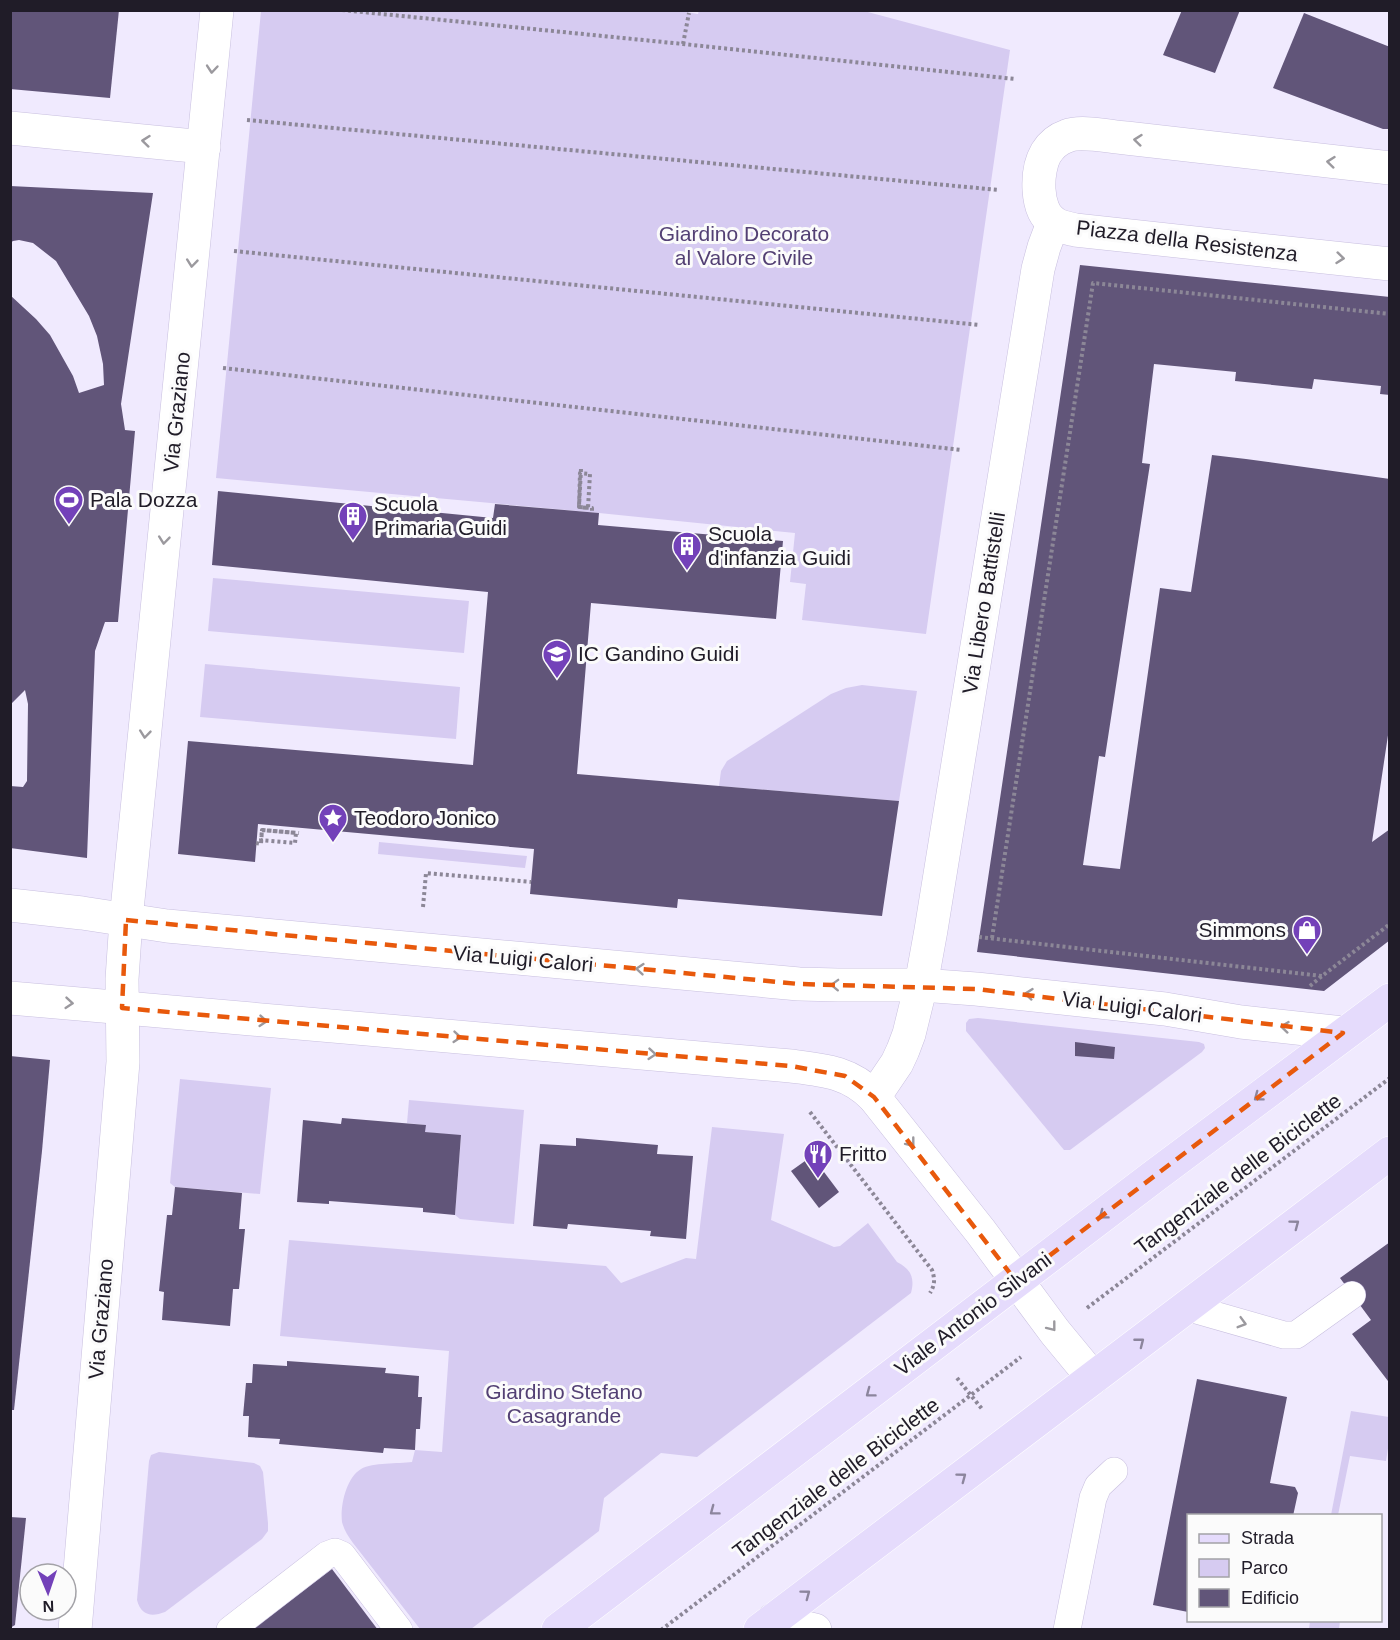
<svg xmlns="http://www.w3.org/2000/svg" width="1400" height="1640" viewBox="0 0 1400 1640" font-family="Helvetica,sans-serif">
<rect width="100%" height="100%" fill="#f0eafe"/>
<g fill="#d6cbf1">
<path d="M675,10l23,4 1,-4 165,1 146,39 -84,584 -124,-14 4,-36 -16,-2 5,-49 -196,-20 -383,-35 45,-467z"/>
<path d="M213,578l256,23 -5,52 -256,-22z"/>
<path d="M205,664l255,23 -4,52 -256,-22z"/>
<path d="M862,685l55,6 -18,110 -180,-15 2,-15 6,-10 104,-67 15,-6z"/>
<path d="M379,842l148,14 -2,12 -147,-14z"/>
<path d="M978,1018l221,24 5,2 1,4 -3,4 -132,98h-6l-98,-119v-8l3,-4z"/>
<path d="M180,1079l91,9 -11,106 -85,-7 -5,-4z"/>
<path d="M409,1100l115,10 -10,114 -54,-5 -5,-4 6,-79 -36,-4v-7l-18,-2z"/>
<path d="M712,1127l72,7 -13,86 63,27 6,-1 28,-23 29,39c14,7 18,16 14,31l-214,164 -36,-4 -57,45 -5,33 -128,98h-51l-67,-86c-5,-7 -9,-13 -11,-21 -2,-16 4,-44 19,-53 12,-7 37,-5 51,-7l3,-12 27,2 7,-101 -169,-15 9,-96 317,26 15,17 65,-25 10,1z"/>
<path d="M1351,1411l38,6v25l-3,19 -36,-5 -12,59h-7z"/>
<path d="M159,1452l95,11 6,3 3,6 5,51v8l-6,8 -97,73c-13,5 -24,4 -28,-12l12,-139 2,-6z"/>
<path d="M1310,1621v-1l30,1 -1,8h-30z"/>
</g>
<g fill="#615579">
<path d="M10,10h109l-9,88 -100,-9z"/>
<path d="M1182,10h58l-25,63 -52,-18z"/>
<path d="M1304,13l86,34v82h-7l-110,-41z"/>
<path d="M10,186l143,7 -32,211 4,26 10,1 -17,191h-13l-10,29 -8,207 -77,-10v-62l13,1 4,-6 1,-77 -3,-14 -15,15v-410l26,24 14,16 23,41 6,17 25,-8 -1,-21 -6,-28 -8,-20 -33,-55 -23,-18 -14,-3 -6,1 -3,2z"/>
<path d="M1080,265l310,32v98l-10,-1 1,-8 -67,-7 -2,10 -77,-8 1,-9 -82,-8 -12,99 8,1 -45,293 -6,-1 -16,109 37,4 40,-281 31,4 21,-137 34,4 144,20v243l-18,120 18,-13v111l-66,51 -347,-39z"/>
<path d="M218,491l275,27 2,-14 104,9 -1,12 185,16 -7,78 -185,-16 -14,171 322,27 -17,115 -204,-17 -1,9 -147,-14 4,-45 -276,-25 -3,38 -77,-8 10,-113 285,24 15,-173 -276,-27z"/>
<path d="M1075,1042l40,5 -1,12 -39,-3z"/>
<path d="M10,1056l40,4 -8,91 -28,259h-4z"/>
<path d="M342,1118l84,7 -1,7 36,3 -6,80 -32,-3v-4l-94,-7v3l-32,-2 6,-82 38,4z"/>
<path d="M576,1138l82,7 -1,9 36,2 -7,83 -36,-3 1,-5 -83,-7 -1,5 -34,-3 7,-82 36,2z"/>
<path d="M812,1156l27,36 -20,16 -28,-37z"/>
<path d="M175,1187l67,6 -3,36h6l-6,60h-6l-3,37 -68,-6 2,-28 -5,-1 8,-76h5z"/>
<path d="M1390,1242v138l-2,1 -36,-47 19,-14 -31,-42z"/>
<path d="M287,1361l99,7 -1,5 34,3 -1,21h4l-2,32h-4l-1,21 -31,-2 -1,5 -104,-9 1,-5 -32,-2 1,-21h-6l3,-33h6l1,-19 34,2z"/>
<path d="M1197,1379l90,18 -17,86 25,4 3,6 -5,23h-105v96l-35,-7z"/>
<path d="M10,1517l16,1 -11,107 -5,3z"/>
<path d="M332,1569l46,61h-126z"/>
</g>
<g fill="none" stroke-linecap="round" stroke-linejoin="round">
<g stroke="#c8bfdf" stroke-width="28">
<g id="service">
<path d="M1186,1307l98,28h12l56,-40"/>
<path d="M230,1630l97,-75 8,-3 7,3 57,75"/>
<path d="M1067,1630l26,-132 5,-12 16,-15"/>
</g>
</g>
<g stroke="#c8bfdf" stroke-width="34">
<g id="minor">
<path d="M10,128l194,19"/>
<path d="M1390,168l-264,-30c-16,-1 -45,-8 -59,-2 -9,3 -16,9 -21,17 -10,17 -11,57 7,69 6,5 15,6 22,8l315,34"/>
<path d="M10,905l72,8 85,13 632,58 39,1h83l55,4 189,20 76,13 102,11"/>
<path d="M10,998l781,68c33,4 59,6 83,31l107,135 74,100 38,46"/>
<path d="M874,1097l23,-34 6,-13 6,-16 12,-49 10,-55 107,-661 6,-22 9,-24"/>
<path d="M773,1620l42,10"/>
<path d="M75,1630l48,-568 -1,-83 4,-59 91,-910"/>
</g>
</g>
<g stroke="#fff" stroke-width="34">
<g id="primary">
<path d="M558,1630l595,-453 237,-177"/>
<path d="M760,1630l630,-477"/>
</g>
</g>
<g stroke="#8c8797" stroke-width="4" stroke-dasharray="3 3" stroke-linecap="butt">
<path d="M342,10l341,34 332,35"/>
<path d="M683,44l6,-31"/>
<path d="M247,120l752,70"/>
<path d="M234,251l746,74"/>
<path d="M223,368l739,82"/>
<path d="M581,469l-2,38 9,1 2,-34 -10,-1 -1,34 13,1v4"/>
<path d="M256,843l5,1 1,-14 34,3 -1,10 -34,-3 1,-10 37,3"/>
<path d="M423,907l3,-34 105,9"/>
<path d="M979,937l343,39"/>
<path d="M992,938l101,-655 297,31"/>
<path d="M1310,986l12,-10 68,-52"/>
<path d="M810,1112l122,158c3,9 3,15 -2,23"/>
<path d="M1087,1308l303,-230"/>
<path d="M957,1378l25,31"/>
<path d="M661,1630l360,-273"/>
</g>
<use href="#service" stroke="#fff" stroke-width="27"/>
<use href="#minor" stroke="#fff" stroke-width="33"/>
<use href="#primary" stroke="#e5dbfc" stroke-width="33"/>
</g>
<defs><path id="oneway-chevron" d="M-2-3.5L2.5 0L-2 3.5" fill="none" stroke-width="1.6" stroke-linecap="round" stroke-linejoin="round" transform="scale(1.5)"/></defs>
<g stroke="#9b999e">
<use href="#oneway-chevron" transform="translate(212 69) rotate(95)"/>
<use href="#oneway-chevron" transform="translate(1138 140) rotate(-174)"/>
<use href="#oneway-chevron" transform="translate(146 141) rotate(-174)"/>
<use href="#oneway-chevron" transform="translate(1331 162) rotate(-174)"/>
<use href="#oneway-chevron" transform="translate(1340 258) rotate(6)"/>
<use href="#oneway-chevron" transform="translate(192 263) rotate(96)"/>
<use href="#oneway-chevron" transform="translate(164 540) rotate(96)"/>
<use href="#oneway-chevron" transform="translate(145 734) rotate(96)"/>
<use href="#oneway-chevron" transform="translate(640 969) rotate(-175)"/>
<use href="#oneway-chevron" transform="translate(835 985) rotate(-178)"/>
<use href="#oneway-chevron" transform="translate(1029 994) rotate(-174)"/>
<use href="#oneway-chevron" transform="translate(69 1003) rotate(5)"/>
<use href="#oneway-chevron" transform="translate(263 1021) rotate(5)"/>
<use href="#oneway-chevron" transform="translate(1285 1027) rotate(-174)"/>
<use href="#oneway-chevron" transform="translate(457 1037) rotate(5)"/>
<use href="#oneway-chevron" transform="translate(652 1054) rotate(5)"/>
<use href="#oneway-chevron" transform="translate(911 1143) rotate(52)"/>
<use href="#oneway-chevron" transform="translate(1242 1323) rotate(16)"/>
<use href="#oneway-chevron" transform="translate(1052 1327) rotate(52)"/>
</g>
<g stroke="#8c859d">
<use href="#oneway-chevron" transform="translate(1258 1097) rotate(143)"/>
<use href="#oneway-chevron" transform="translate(1103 1215) rotate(143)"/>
<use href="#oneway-chevron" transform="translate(1295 1224) rotate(-37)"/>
<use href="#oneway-chevron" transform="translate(1140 1342) rotate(-38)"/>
<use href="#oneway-chevron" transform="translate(870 1393) rotate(143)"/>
<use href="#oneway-chevron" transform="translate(962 1477) rotate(-37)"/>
<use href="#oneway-chevron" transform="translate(714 1511) rotate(143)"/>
<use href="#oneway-chevron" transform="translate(806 1594) rotate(-37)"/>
</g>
<path fill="none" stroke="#e8590c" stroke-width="4.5" stroke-dasharray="12 8" stroke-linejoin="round" d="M126,920l673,64 177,5 367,44 -327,248 -142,-184 -29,-21 -54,-10 -669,-58z"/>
<defs>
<g id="stadium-pin" transform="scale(1.5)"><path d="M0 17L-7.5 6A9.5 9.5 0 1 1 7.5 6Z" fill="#7341b9" stroke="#fbfbfb"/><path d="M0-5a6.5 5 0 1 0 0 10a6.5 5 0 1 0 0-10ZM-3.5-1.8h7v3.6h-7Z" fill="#fff"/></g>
<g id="building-pin" transform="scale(1.5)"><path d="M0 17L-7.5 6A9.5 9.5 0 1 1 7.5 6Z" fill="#7341b9" stroke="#fbfbfb"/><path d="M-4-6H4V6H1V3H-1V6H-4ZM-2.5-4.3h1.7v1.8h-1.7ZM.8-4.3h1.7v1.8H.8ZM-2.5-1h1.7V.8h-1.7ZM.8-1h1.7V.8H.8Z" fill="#fff"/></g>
<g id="school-pin" transform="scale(1.5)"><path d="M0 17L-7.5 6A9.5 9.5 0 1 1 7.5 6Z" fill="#7341b9" stroke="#fbfbfb"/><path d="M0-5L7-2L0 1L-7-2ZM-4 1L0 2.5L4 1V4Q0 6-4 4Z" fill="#fff"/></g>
<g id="sight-pin" transform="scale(1.5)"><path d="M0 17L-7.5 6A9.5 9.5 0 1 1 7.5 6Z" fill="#7341b9" stroke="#fbfbfb"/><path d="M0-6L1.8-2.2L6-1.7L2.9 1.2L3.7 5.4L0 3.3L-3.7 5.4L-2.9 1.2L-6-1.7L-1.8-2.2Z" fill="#fff"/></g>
<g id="shop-pin" transform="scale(1.5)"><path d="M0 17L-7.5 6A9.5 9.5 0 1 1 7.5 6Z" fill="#7341b9" stroke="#fbfbfb"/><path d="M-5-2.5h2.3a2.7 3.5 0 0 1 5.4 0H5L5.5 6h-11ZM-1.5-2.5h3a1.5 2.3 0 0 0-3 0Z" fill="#fff"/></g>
<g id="restaurant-pin" transform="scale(1.5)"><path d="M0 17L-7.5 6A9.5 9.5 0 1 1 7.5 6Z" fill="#7341b9" stroke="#fbfbfb"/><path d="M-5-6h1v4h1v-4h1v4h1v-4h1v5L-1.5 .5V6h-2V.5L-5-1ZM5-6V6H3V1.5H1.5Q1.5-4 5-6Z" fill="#fff"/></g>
</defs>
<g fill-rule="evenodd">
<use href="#stadium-pin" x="69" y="500"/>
<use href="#building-pin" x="353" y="516"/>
<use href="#building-pin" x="687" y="546"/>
<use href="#school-pin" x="557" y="654"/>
<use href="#sight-pin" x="333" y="818"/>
<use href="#shop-pin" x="1307" y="930"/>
<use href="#restaurant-pin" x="818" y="1154"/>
</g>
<g text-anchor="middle" stroke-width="6" stroke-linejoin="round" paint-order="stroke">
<g font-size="21" fill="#534074" stroke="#fbfbfb">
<text x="744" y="241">Giardino Decorato<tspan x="744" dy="24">al Valore Civile</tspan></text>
<text x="564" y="1399">Giardino Stefano<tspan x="564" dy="24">Casagrande</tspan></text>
</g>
<g font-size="21" fill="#201c28" stroke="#fbfbfb">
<text transform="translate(1187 241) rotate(7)" y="7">Piazza della Resistenza</text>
<text transform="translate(177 412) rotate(-84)" y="7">Via Graziano</text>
<text transform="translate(984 603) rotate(-81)" y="7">Via Libero Battistelli</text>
<text transform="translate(523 959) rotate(5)" y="7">Via Luigi Calori</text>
<text transform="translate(1132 1007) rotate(7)" y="7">Via Luigi Calori</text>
<text transform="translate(1238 1174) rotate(-37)" y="7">Tangenziale delle Biciclette</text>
<text transform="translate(973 1314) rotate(-37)" y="7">Viale Antonio Silvani</text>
<text transform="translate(101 1319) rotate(-85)" y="7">Via Graziano</text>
<text transform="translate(836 1478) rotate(-37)" y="7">Tangenziale delle Biciclette</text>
</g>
<g font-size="21" fill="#201c28" stroke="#fbfbfb" text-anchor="start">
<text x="90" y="507">Pala Dozza</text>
<text x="374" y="511">Scuola<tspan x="374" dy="24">Primaria Guidi</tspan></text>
<text x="708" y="541">Scuola<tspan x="708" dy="24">d'infanzia Guidi</tspan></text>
<text x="578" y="661">IC Gandino Guidi</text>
<text x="354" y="825">Teodoro Jonico</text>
<text x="1286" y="937" text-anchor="end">Simmons</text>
<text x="839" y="1161">Fritto</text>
</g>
</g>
<rect width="1400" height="1640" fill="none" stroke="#201c28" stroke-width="24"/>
<rect x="1187" y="1514" width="195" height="108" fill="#fbfbfb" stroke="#a3a2a7" stroke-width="1.5"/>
<rect x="1199" y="1534" width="30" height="9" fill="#e5dbfc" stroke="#a3a2a7" stroke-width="1.5"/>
<text x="1241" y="1544" font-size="18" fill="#201c28">Strada</text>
<rect x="1199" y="1559" width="30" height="18" fill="#d6cbf1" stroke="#a3a2a7" stroke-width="1.5"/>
<text x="1241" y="1574" font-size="18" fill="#201c28">Parco</text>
<rect x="1199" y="1589" width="30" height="18" fill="#615579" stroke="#a3a2a7" stroke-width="1.5"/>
<text x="1241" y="1604" font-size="18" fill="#201c28">Edificio</text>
<g transform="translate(48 1592) rotate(178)"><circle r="28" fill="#fbfbfb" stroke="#a3a2a7" stroke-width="1.5"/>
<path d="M0-4.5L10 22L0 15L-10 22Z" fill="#7341b9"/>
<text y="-9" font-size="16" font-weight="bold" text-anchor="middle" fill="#201c28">N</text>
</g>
</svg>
